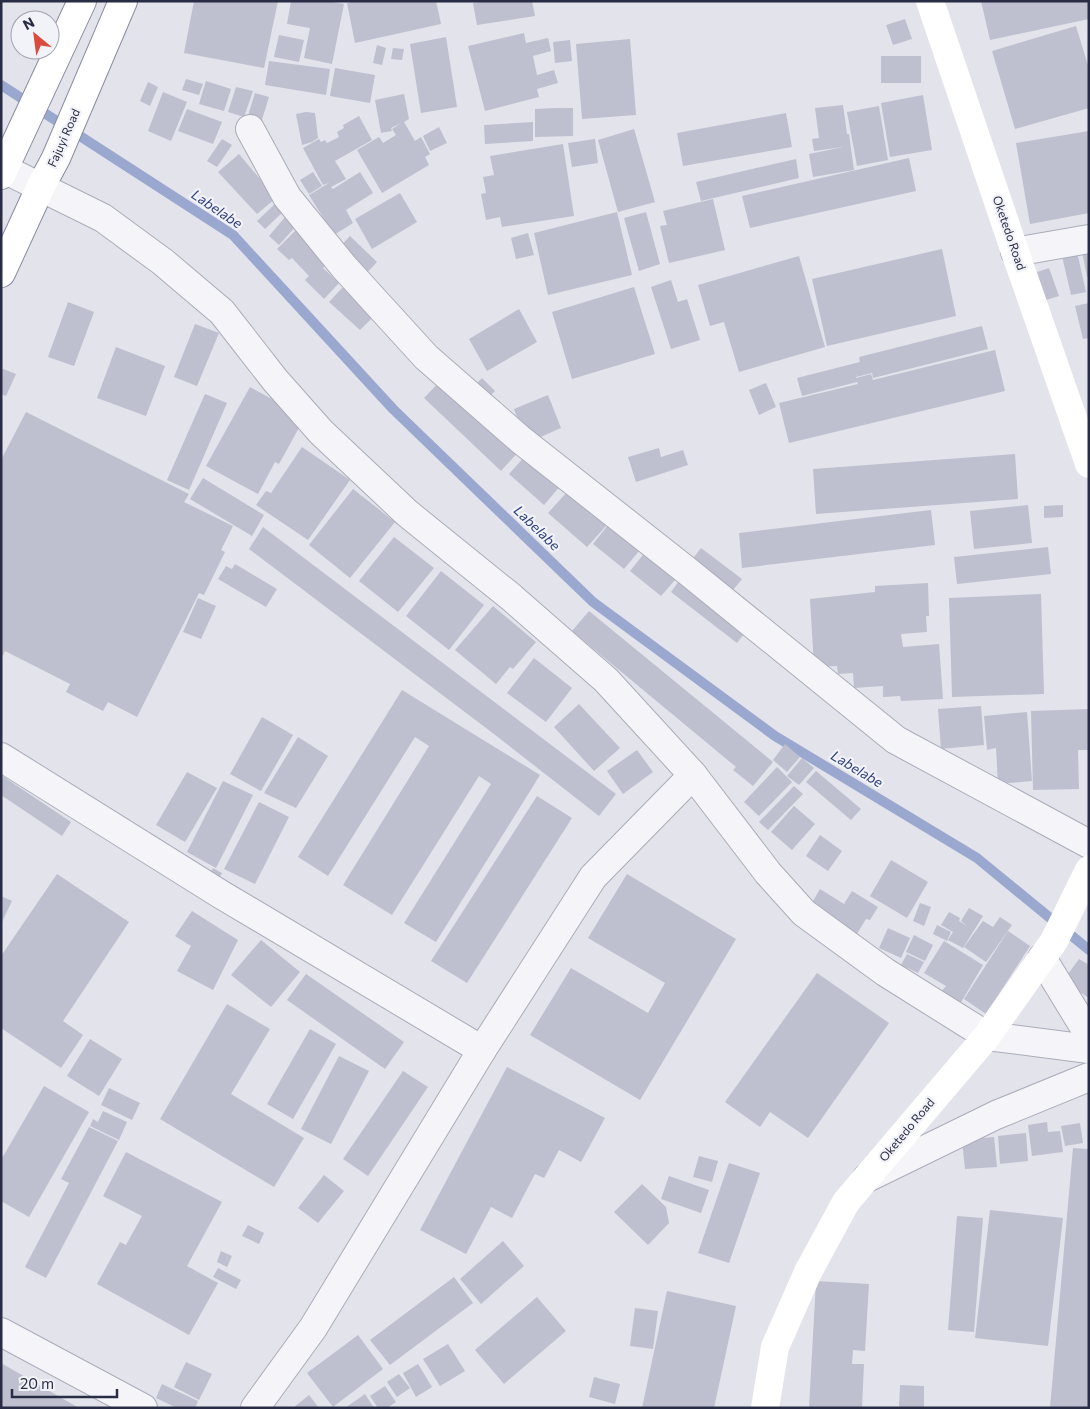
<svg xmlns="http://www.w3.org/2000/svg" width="1090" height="1409" viewBox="0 0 1090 1409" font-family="Commissioner,sans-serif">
<rect width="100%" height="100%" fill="#e2e3eb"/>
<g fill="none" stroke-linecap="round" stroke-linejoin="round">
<path stroke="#9aa7ce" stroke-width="10" d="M1,85l232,150 160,174 200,193 182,134 202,122 112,92"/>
</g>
<g fill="#bec0cf">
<path d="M194,1h84l-14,67 -80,-15z"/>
<path d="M291,1h36l17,3 -12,60 -28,-6 6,-30 -23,-4z"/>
<path d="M354,1h82l5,23 -86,19 -8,-40z"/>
<path d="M484,1h48l3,15 -58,9 -4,-22z"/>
<path d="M981,1h108v18l-99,21z"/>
<path d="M905,19l7,20 -19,6 -7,-20z"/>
<path d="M1076,26l13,43v39l-74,21 -23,-78z"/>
<path d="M524,33l2,10 22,-5 3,13 -18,5 4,19 17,-5 4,13 -21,6 2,8 -54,14 -17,-65z"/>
<path d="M279,35l25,5 -5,22 -25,-5z"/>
<path d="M446,37l11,70 -36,6 -11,-69z"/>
<path d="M630,39l6,76 -54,4 -6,-75z"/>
<path d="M570,40l2,21 -17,2 -2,-21z"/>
<path d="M377,45l9,3 -4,17 -9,-2z"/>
<path d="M393,48l11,1 -2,11 -11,-1z"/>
<rect x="881" y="56" width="40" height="27"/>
<path d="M269,61l61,8 -4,26 -61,-10z"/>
<path d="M335,68l40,7 -5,28 -40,-7z"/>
<path d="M186,79l17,5 -4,11 -17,-5z"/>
<path d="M206,81l25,8 -7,22 -25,-7z"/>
<path d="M148,82l10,5 -8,19 -10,-5z"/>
<path d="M236,87l17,4 -9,26 -16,-5z"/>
<path d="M163,92l24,10 -16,39 -23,-10z"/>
<path d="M255,93l14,4 -8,26 -14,-4z"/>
<path d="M404,94l5,25 -5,3 11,19 6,-4 9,17 -5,3 4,8 -47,28 -25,-43 22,-13 4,6 13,-8 -4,-6 9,-6 -10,5 1,3 -11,2 -6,-33z"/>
<path d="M923,95l9,55 -42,7 -9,-54z"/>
<path d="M843,105l4,29h2l5,36 -41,7 -4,-23 34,-7 -29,4 -2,-12 7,-1 -4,-30z"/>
<path d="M879,106l9,54 -31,6 -10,-54z"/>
<path d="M556,108h17v28l-38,1v-28z"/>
<path d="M187,109l35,13 -9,22 -35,-13z"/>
<path d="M306,112l9,1 3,25 -6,4 -10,3 -6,-31z"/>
<path d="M786,113l6,34 -109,19 -6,-33z"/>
<path d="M359,116l13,24 -37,21 11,18 -15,8 2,2 27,-17 13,21 -27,17 7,13 -19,12 -25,-40 20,-12 -6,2 -20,-37 16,-9 2,3 4,-2 2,3 12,-6 -2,-5 7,-4 -1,-3z"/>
<path d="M533,122v19l-48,3 -1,-19z"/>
<path d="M439,127l8,16 -17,8 -7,-15z"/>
<path d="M634,129l21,73 -37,10 -20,-72z"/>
<path d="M1089,131v82l-59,11 -14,-81z"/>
<path d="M222,139l10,6 -15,22 -10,-6z"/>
<path d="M595,139l3,24 -26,4 -4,-24z"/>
<path d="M563,144l11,72 -72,11 -2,-10 -14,3 -5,-26 5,-1 -3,-16 11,-2 -4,-19z"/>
<path d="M239,154l37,44 -19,16 -39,-42z"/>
<path d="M909,158l7,33 -166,37 -8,-32z"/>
<path d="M796,159l3,19 -98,23 -5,-19z"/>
<path d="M313,172l9,14 -13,8 -9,-14z"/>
<path d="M400,193l17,29 -45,27 -17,-30z"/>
<path d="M713,199l12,51 -56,13 -9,-37 7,-1 -4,-14z"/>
<path d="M277,202l8,8 -20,19 -8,-8z"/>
<path d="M617,212l15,63 -84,20 -14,-62z"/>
<path d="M646,212l14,52 -21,7 -15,-53z"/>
<path d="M286,216l11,9 -18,20 -10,-9z"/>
<path d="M300,226l32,32 -9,10 16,15 -15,16 -19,-19 4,-4 -17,-18 -3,2 -12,-11z"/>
<path d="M528,233l6,22 -18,4 -5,-21z"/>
<path d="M350,236l27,26 -15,16 -27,-26z"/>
<path d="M942,249l14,67 -129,30 -15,-67z"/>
<path d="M1089,250v27h-2l-5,-26z"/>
<path d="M1077,252l9,40 -15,3 -9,-39z"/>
<path d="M799,256l26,91 -86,25 -15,-50 -14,4 -12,-41z"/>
<path d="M1049,268l10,28 -16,5 -9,-28z"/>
<path d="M671,280l7,22 9,-3 13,41 -29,9 -20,-62z"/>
<path d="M344,286l31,29 -15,15 -31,-28z"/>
<path d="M634,287l21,67 -83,25 -20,-67z"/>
<path d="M68,302l26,10 -20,54 -26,-9z"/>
<path d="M1089,303v35l-6,1 -8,-33z"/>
<path d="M519,309l18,33 -50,29 -18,-32z"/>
<path d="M195,324l24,9 -22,53 -23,-9z"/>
<path d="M982,326l6,23 -115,29 -1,-5 -16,4v1l15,-4 2,6 122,-30 10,41 -216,52 -10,-40 79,-19 -1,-2 -55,14 -5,-18 63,-16 -1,-5z"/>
<path d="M116,347l49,19 -19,50 -49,-18z"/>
<path d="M1,368l15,6 -10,22 -5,-2z"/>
<path d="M444,377l77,72 -20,22 -77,-73z"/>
<path d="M482,378l13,13 -10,10 -13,-13z"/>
<path d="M766,383l10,24 -17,8 -10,-25z"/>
<path d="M250,387l55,30 -26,47 -4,-2 -17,32 -52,-28z"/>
<path d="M205,394l22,9 -38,87 -22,-10z"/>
<path d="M548,395l13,33 -34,15 -13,-34z"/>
<path d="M26,412l163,82 -5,8 49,24 -12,24 4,2 -21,43 -5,-2 -62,124 -29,-15 -5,9 -37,-19 4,-8 -65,-33 -4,8v-199z"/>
<path d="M302,447l48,33 -42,60 -52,-35 10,-14 5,2z"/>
<path d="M659,448l2,9 22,-7 5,15 -52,17 -8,-25z"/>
<path d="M1015,454l3,45 -202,15 -3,-45z"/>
<path d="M526,455l35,30 -17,20 -35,-31z"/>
<path d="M203,478l61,37 -12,21 -62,-37z"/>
<path d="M353,489l42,33 -45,56 -41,-33z"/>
<path d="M567,492l39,34 -19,21 -39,-34z"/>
<path d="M1028,505l4,38 -58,6 -4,-38z"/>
<path d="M1063,505v12l-19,1v-12z"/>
<path d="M931,510l4,35 -193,23 -3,-35z"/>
<path d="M612,520l32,25 -20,24 -31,-25z"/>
<path d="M263,527l353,267 -17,22 -109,-85 -241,-182z"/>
<path d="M394,537l40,31 -36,44 -39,-31z"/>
<path d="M650,546l32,26 -21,24 -31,-25z"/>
<path d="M1048,547l3,27 -94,10 -3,-27z"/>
<path d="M701,548l41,31 -13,16 -41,-30z"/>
<path d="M235,564l42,25 -11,18 -48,-28 8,-13 6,3z"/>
<path d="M441,571l43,34 -35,45 -43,-34z"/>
<path d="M684,574l67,51 -14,18 -66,-51z"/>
<path d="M928,583l1,33h-3l1,16 -26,2 2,13 36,-3 4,55 -42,2 -1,-5 -17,1v-11l-29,2 -1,-15 -15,1 -1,-8 -23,1 -4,-68 65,-7v-6z"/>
<path d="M1041,594l3,100 -92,3 -3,-99z"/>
<path d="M198,598l18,8 -15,33 -18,-7z"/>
<path d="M493,606l43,36 -23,27 -3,-2 -14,17 -41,-34z"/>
<path d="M589,611l184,151 -20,24 -20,-16 3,-3 -164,-136z"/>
<path d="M534,658l38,30 -26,34 -39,-29z"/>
<path d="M402,690l138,85 -104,167 -32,-19 87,-139 -12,-8 -87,139 -49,-30 86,-139 -14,-9 -87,139 -30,-19z"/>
<path d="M579,704l41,44 -26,23 -40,-44z"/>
<path d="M981,706l3,39 -43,4 -3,-40z"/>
<path d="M1089,709v41h-11l1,39 -46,1 -2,-79z"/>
<path d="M1027,712l5,69 -34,3 -2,-36 -9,2 -3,-34z"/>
<path d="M262,717l31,18 -32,56 -31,-17z"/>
<path d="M298,737l30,19 -32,52 -32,-15z"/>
<path d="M785,744l15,13 -13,15 -14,-12z"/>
<path d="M637,750l16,22 -30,22 -16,-23z"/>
<path d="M802,758l12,10 -15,17 -12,-9z"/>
<path d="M777,767l15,15 -33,34 -15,-14z"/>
<path d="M816,771l45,38 -10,11 -45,-38z"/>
<path d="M187,772l30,16 -32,54 -29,-17z"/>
<path d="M1,775l70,47 -9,14 -61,-41z"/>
<path d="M223,781l30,14 -37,73 -29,-16z"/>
<path d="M794,786l9,8 -35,36 -9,-8z"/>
<path d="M537,796l35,22 -105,165 -36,-22z"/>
<path d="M259,802l30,15 -34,67 -31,-15z"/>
<path d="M794,806l21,18 -23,26 -21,-18z"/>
<path d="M820,835l22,16 -14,20 -22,-15z"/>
<path d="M891,860l37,22 -21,36 -37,-22z"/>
<path d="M213,868l9,5 -5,9 -9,-6z"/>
<path d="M57,874l72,48 -66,99 20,14 -22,33 -60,-40v-72z"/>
<path d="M627,874l109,65 -96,161 -110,-65 41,-67 77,45 17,-30 -77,-45z"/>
<path d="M820,889l24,15 8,-13 26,16 -8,13 -4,-1 -11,18 -46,-29z"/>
<path d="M1,896l11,5 -11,23z"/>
<path d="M920,903l11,4 -7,19 -11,-5z"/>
<path d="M969,908l14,8 -20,32 -15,-8 5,-8 -12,-7 8,-13 11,6 -1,3 8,5 -6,-5z"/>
<path d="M192,911l46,29 -25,50 -36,-19 14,-25 -16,-10z"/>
<path d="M1000,917l12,8 -26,37 -22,-15 19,-26 10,6z"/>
<path d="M937,925l14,7 -4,9 -14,-7z"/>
<path d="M888,928l22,10 -9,20 -22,-10z"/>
<path d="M1008,931l22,15 -44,68 -22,-15z"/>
<path d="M914,935l19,10 -8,16 -19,-9z"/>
<path d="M261,940l39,32 -29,35 -40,-32z"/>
<path d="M944,941l39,24 -23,39 -19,-12 5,-6 -22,-13z"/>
<path d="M907,954l17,8 -6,11 -17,-8z"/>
<path d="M1079,959l10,6v33l-26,-17z"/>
<path d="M817,973l72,50 -81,115 -38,-26 -10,15 -35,-25z"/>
<path d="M306,974l98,68 -19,27 -98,-69z"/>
<path d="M227,1004l43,25 -39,65 73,44 -30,49 -114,-68z"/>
<path d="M310,1029l26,15 -43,75 -26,-15z"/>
<path d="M90,1039l32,20 -23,37 -32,-20z"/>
<path d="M339,1056l30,15 -38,73 -30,-15z"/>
<path d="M507,1067l98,51 -24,44 -22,-12 -15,28 -9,-4 -23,44 -21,-11 -25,47 -46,-24z"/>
<path d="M403,1071l25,16 -60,89 -25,-17z"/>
<path d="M44,1086l45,26 -60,105 -28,-16v-41z"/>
<path d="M109,1088l31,15 -8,17 -31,-15z"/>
<path d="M103,1111l24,11 -8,18 -29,-14 3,-7 5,3z"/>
<path d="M1047,1122l1,10 12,-1 3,21 -31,4 -4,-31z"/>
<path d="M1080,1123l3,20 -18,3 -4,-20z"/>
<path d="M89,1127l29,14 -72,137 -21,-11 44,-84 -8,-4z"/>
<path d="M1026,1133l2,28 -28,3 -2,-28z"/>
<path d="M994,1137l3,30 -32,2 -3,-29z"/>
<path d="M1073,1148l16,1v259h-39z"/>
<path d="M126,1152l96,50 -35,64 31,17 -29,52 -92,-51 23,-42 6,3 16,-29 -39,-20z"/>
<path d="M699,1156l19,5 -6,21 -19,-5z"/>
<path d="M729,1163l31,10 -31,90 -31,-10z"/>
<path d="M324,1175l20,16 -26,32 -20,-15z"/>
<path d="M669,1176l40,14 -8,23 -40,-14z"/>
<path d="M642,1184l24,23 3,16 -21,22 -34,-33z"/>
<path d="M990,1210l73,8 -15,128 -73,-8z"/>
<path d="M957,1216l26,2 -9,114 -26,-2z"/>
<path d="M248,1225l16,8 -5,11 -17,-8z"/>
<path d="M503,1241l21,25 -43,38 -21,-25z"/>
<path d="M221,1251l11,5 -5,11 -10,-5z"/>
<path d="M218,1268l23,12 -5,9 -23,-12z"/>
<path d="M454,1277l19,26 -83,62 -20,-25z"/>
<path d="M816,1281l53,3 -4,67 -12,-1 -1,14h12l-2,44h-53z"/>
<path d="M667,1291l69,15 -22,102h-72z"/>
<path d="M537,1297l29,34 -62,53 -29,-34z"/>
<path d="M635,1308l23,3 -5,38 -23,-3z"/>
<path d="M358,1335l25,34 -50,38 -26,-34z"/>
<path d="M448,1344l17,27 -25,15 -17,-27z"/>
<path d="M186,1362l26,12 -13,26 -25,-13z"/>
<path d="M1,1363l78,45h-78z"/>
<path d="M418,1364l14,23 -16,10 -13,-24z"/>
<path d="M399,1374l11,14 -13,9 -10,-15z"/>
<path d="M594,1377l26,7 -5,20 -26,-7z"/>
<path d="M162,1384l36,17 -3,7h-18l-21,-10z"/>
<path d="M900,1385l24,1v22h-25z"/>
<path d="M385,1386l11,16 -9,6h-9l-8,-12z"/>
<path d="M365,1394l9,14h-29z"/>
<path d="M309,1395l10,13h-26z"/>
</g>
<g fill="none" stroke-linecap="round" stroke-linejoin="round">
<g stroke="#aaacb9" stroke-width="30">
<g id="street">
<path d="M250,129l37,68 57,70 82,90 95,83 165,130 210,170 193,104"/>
<path d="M4,169l99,49 60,44 59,50 53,68 46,52 86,81 104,84 95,83 87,95 75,98 36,40 81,59 102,64 102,13"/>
<path d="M1015,252l74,-13"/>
<path d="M1,757l221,138 260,155"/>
<path d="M1042,958l47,77"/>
<path d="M867,1178l129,-63 93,-38"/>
<path d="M1,1332l142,76"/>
<path d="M255,1408l58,-80 169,-278 111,-173 100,-102"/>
</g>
</g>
<g stroke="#888ca3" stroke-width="30">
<g id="highway">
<path d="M1,175l81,-174"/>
<path d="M1,273l40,-87 15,-28 67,-157"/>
</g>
</g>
<use href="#street" stroke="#f5f5f9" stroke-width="28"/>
<g stroke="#fff" stroke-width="28">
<path d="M930,1l85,251 74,212"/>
<path d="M765,1408l10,-61 33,-75 38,-70 141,-166 67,-95 35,-71"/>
</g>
<use href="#highway" stroke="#fff" stroke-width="28"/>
</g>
<g text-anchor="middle" stroke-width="4.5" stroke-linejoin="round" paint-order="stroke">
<g font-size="12" fill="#282c45" stroke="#f2f3f8">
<text transform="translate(64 138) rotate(-66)" y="4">Fajuyi Road</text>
<text transform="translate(1009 233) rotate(71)" y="4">Oketedo Road</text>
<text transform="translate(907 1130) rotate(-50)" y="4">Oketedo Road</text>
</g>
<g font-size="14" font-style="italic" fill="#2e3f7d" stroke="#f2f3f8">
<text transform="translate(217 209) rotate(34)" y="5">Labelabe</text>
<text transform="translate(537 528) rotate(44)" y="5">Labelabe</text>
<text transform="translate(857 769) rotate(31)" y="5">Labelabe</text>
</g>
</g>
<rect width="1090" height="1409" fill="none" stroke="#282c45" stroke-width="5"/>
<g transform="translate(35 35) rotate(331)"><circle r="24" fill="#f2f3f8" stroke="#a1a3b0"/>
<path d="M0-4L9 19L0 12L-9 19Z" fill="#da4a3d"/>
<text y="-8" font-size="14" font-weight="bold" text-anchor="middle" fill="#282c45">N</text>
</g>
<path d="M12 1389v8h105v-8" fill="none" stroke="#282c45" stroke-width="2.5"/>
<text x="20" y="1389" font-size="15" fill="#282c45" stroke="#f2f3f8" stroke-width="4" paint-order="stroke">20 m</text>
</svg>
